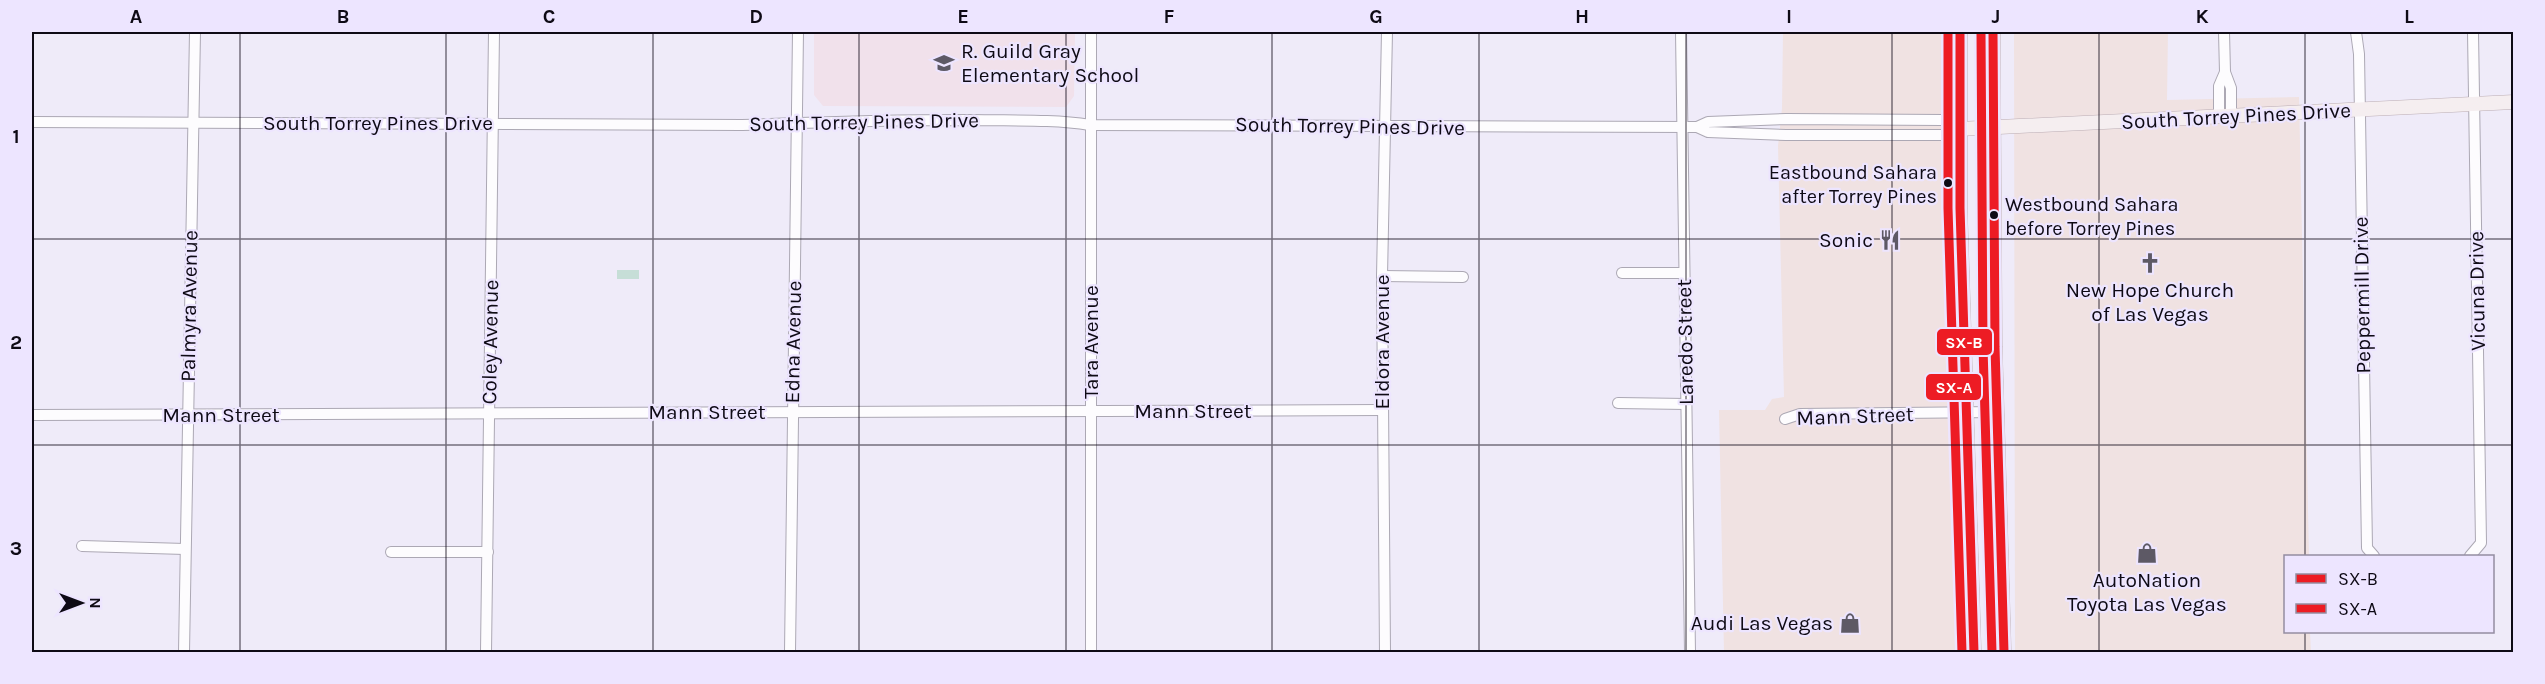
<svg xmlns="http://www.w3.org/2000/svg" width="2545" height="684" viewBox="0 0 2545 684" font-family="Karla,sans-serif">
<rect width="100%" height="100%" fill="#efebf9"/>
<g fill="#f0e2e2">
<path d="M1783,32h164l-1,116 13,504h-235l-5,-242h46l7,-11 12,-2 -6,-251 4,-38z"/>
<path d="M2014,32h154l-1,68 132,-3 10,459h-23v76h24l1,20h-296z"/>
</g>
<path fill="#f1e1eb" d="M814,32h261l-1,64 -8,11 -243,-1 -9,-11z"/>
<rect fill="#c6ded7" x="617" y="270" width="22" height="9"/>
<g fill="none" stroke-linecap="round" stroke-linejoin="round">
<g stroke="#aca8b4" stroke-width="12">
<g id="minor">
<path d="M1681,32l9,620"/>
<path d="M2224,32l1,40 6,16v27"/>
<path d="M2356,32l3,22 8,494 7,8"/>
<path d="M2219,115v-29l6,-14"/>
<path d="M32,122l710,3c76,-3 152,-5 229,-5 40,1 80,-1 119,5l607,2 11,-5 78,-3 157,1 16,9"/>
<path d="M1697,127l11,5 78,3h156l17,-6"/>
<path d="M1622,273h61"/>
<path d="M1382,276l81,1"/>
<path d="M1618,403l68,1"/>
<path d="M32,415l1351,-5"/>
<path d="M1785,419l15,-5 197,-2"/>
<path d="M82,546l103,3"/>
<path d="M391,552h97"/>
<path d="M2470,556l11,-13 -8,-511"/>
<path d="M184,652l11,-620"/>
<path d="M486,652l8,-620"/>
<path d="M790,652l8,-620"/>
<path d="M1091,652v-620"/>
<path d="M1385,652l-3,-376 5,-244"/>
</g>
</g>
<g stroke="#bcaeb5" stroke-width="15">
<g id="major">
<path d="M1960,32v176l14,444"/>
<path d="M1993,32l2,315 9,305"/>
<path d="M1959,129l555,-27"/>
</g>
</g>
<use href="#minor" stroke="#fdfcfe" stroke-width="10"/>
<use href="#major" stroke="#f5eef0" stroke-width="14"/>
<g stroke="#ede5ff" stroke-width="14">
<g id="bus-1">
<path d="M1960,32v176l14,444"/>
<path d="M1993,32l2,315 9,305"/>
</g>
</g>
<g stroke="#ede5ff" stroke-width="14">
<g id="bus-2">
<path d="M1948,32v176l14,444"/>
<path d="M1981,32l2,315 9,305"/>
</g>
</g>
<use href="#bus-1" stroke="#ed1c24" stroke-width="9"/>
<use href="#bus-2" stroke="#ed1c24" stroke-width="9"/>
</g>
<path fill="none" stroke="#0e0a15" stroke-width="1.5" stroke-opacity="0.55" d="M240,32v620M446,32v620M653,32v620M859,32v620M1066,32v620M1272,32v620M1479,32v620M1686,32v620M1892,32v620M2099,32v620M2305,32v524M32,239h2482M32,445h2482M2305,632v20"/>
<defs>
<g id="school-bare" transform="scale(1.62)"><path d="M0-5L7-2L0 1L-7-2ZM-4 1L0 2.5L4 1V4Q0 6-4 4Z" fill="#5d5965" stroke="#ede5ff" stroke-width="2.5" paint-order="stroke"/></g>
<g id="restaurant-bare" transform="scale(1.62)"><path d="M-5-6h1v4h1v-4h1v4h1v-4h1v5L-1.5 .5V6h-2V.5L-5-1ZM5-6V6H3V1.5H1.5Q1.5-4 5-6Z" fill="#5d5965" stroke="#ede5ff" stroke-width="2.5" paint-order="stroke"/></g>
<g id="church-bare" transform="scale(1.62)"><path d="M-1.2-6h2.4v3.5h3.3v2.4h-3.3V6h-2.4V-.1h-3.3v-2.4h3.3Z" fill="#5d5965" stroke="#ede5ff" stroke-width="2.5" paint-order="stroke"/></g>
<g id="shop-bare" transform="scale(1.62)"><path d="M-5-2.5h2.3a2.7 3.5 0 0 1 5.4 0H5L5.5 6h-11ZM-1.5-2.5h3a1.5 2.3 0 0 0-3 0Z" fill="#5d5965" stroke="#ede5ff" stroke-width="2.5" paint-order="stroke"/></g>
</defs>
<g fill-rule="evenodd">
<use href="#school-bare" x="944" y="63"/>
<use href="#restaurant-bare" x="1890" y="240"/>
<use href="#church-bare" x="2150" y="263"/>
<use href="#shop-bare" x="2147" y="553"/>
<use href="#shop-bare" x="1850" y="623"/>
</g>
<g fill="#0e0a15" stroke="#ede5ff" stroke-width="2">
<circle cx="1948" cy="183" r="5"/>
<circle cx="1994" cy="215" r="5"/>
</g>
<g text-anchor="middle" stroke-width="4.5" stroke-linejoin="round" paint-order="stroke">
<g font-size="20" fill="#0e0a15" stroke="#ede5ff" text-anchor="end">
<text x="1937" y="179">Eastbound Sahara<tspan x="1937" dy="24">after Torrey Pines</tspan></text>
<text x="2005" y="211" text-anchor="start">Westbound Sahara<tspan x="2005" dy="24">before Torrey Pines</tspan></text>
</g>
<g font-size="21" fill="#0e0a15" stroke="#ede5ff" text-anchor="end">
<text x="961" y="58" text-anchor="start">R. Guild Gray<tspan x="961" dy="24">Elementary School</tspan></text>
<text x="1873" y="247">Sonic</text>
<text x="2150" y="297" text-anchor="middle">New Hope Church<tspan x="2150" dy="24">of Las Vegas</tspan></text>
<text x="2147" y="587" text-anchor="middle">AutoNation<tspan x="2147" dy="24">Toyota Las Vegas</tspan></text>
<text x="1833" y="630">Audi Las Vegas</text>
</g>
<g font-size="21" fill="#0e0a15" stroke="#ede5ff">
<text transform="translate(2236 116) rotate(-3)" y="7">South Torrey Pines Drive</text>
<text transform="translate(864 122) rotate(-1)" y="7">South Torrey Pines Drive</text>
<text x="378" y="130">South Torrey Pines Drive</text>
<text transform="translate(1350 126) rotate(1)" y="7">South Torrey Pines Drive</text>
<text transform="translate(2477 291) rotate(-91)" y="7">Vicuna Drive</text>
<text transform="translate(2362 295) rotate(-91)" y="7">Peppermill Drive</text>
<text transform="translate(189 306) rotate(-89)" y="7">Palmyra Avenue</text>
<text transform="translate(490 342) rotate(-89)" y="7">Coley Avenue</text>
<text transform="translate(793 342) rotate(-89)" y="7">Edna Avenue</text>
<text transform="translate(1091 342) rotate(-90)" y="7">Tara Avenue</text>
<text transform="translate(1382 342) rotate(-90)" y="7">Eldora Avenue</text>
<text transform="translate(1685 342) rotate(-91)" y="7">Laredo Street</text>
<text x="1193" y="418">Mann Street</text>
<text x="707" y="419">Mann Street</text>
<text x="221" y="422">Mann Street</text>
<text transform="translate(1855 416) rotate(-2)" y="7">Mann Street</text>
</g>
</g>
<g stroke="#ede5ff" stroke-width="2">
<rect x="1936" y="328" width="57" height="28" rx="6" fill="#ed1c24"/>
<rect x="1925" y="373" width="57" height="28" rx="6" fill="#ed1c24"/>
</g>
<g font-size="16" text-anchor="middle" font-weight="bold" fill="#fff">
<text x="1964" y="348">SX-B</text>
<text x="1954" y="393">SX-A</text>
</g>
<rect width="2545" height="684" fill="none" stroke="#ede5ff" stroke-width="66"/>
<rect x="2284" y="555" width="210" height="78" fill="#ede5ff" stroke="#948da1" stroke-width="1.5"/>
<rect x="2296" y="574" width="30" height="9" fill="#ed1c24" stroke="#948da1" stroke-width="1.5"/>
<text x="2338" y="585" font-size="18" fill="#0e0a15">SX-B</text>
<rect x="2296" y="604" width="30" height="9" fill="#ed1c24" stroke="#948da1" stroke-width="1.5"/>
<text x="2338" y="615" font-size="18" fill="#0e0a15">SX-A</text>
<g transform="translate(81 603) rotate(90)" stroke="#ede5ff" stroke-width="4.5" paint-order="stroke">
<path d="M0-4.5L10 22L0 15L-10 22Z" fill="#0e0a15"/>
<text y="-9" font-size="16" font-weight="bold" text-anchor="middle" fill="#0e0a15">N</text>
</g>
<rect x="33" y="33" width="2479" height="618" fill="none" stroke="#0e0a15" stroke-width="2"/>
<g font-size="20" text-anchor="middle" font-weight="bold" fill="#0e0a15">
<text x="136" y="23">A</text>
<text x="343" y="23">B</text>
<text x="549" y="23">C</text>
<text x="756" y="23">D</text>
<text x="963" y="23">E</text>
<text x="1169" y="23">F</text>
<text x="1376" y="23">G</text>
<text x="1582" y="23">H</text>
<text x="1789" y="23">I</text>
<text x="1996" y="23">J</text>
<text x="2202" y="23">K</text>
<text x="2409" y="23">L</text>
<text x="16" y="143">1</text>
<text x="16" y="349">2</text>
<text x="16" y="555">3</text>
</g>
</svg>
